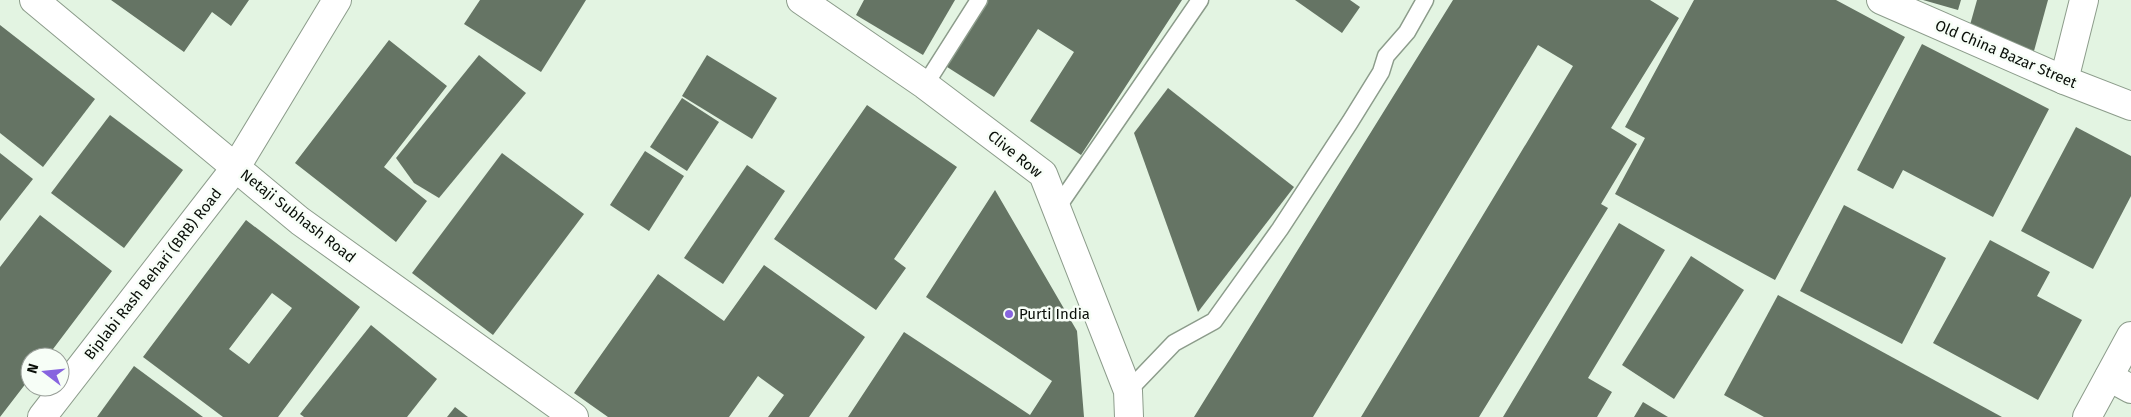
<svg xmlns="http://www.w3.org/2000/svg" width="2131" height="417" viewBox="0 0 2131 417" font-family="'Fira Sans',sans-serif">
<rect width="100%" height="100%" fill="#e3f4e2"/>
<g fill="#657464" fill-rule="evenodd">
<path d="M111,0h138l-18,26 -19,-14 -28,40z"/>
<path d="M480,0h106l-45,72 -77,-48z"/>
<path d="M864,0h91l-32,55 -67,-40z"/>
<path d="M987,0h195l-101,155 -51,-34 44,-69 -36,-23 -44,68 -50,-32z"/>
<path d="M1295,0h55l10,7 -18,26z"/>
<path d="M1453,0h197l29,18 -68,110 26,16 -36,60 7,4 -129,209h-118l212,-351 -35,-21 -225,372h-119z"/>
<path d="M1694,0h142l69,37 -130,243 -160,-86 30,-56 -20,-11z"/>
<path d="M1923,0h38l-3,10z"/>
<path d="M1977,0h71l-14,51 -66,-19z"/>
<path d="M0,25l95,74 -52,68 -43,-34z"/>
<path d="M389,40l58,46 -63,81 43,34 -31,41 -101,-79z"/>
<path d="M1922,44l127,65 -56,108 -90,-47 -10,19 -36,-19z"/>
<path d="M479,55l47,38 -87,105 -25,-15 -18,-25z"/>
<path d="M707,55l70,43 -25,41 -70,-43z"/>
<path d="M1168,88l126,99 -96,125 -64,-179z"/>
<path d="M682,98l37,24 -32,49 -37,-24z"/>
<path d="M867,105l90,62 -63,92 12,9 -30,42 -102,-71z"/>
<path d="M110,115l73,55 -59,78 -73,-55z"/>
<path d="M2076,127l55,29v40l-38,73 -72,-38z"/>
<path d="M645,151l39,25 -35,55 -39,-26z"/>
<path d="M0,153l33,26 -33,42z"/>
<path d="M502,153l82,61 -91,121 -81,-62z"/>
<path d="M747,165l38,26 -62,93 -39,-26z"/>
<path d="M995,190l82,141 7,86h-236l56,-85 126,83 22,-34 -126,-84z"/>
<path d="M1844,205l102,53 -44,86 -102,-53z"/>
<path d="M40,215l72,56 -65,86h-17v21l-30,39v-150z"/>
<path d="M246,220l114,87 -82,110h-55l-80,-60zM272,293l20,15 -43,56 -20,-15z"/>
<path d="M1619,223l46,27 -77,128 24,14 -15,25h-94z"/>
<path d="M1990,240l60,32 -13,24 45,24 -44,80 -105,-57z"/>
<path d="M1691,256l53,34 -70,109 -52,-34z"/>
<path d="M764,265l101,72 -56,80h-41l16,-22 -26,-19 -29,41h-121l-34,-24 84,-119 66,47z"/>
<path d="M1778,295l224,122h-238l-40,-22z"/>
<path d="M371,325l66,54 -30,38h-103l-4,-3z"/>
<path d="M134,366l69,51h-106z"/>
<path d="M1643,402l25,15h-34z"/>
<path d="M455,407l13,10h-21z"/>
</g>
<g fill="none" stroke-linecap="round" stroke-linejoin="round">
<g stroke="#8c9c8b" stroke-width="19">
<g id="service">
<path d="M925,85l54,-85"/>
<path d="M1057,208l143,-208"/>
<path d="M1128,391l46,-48 40,-22 66,-92 70,-107 31,-50 5,-16 21,-24 18,-32"/>
</g>
</g>
<g stroke="#8c9c8b" stroke-width="30">
<g id="minor">
<path d="M1881,0l183,80 67,26"/>
<path d="M2064,80l20,-80"/>
<path d="M2109,377l22,12"/>
</g>
</g>
<g stroke="#8c9c8b" stroke-width="30">
<path id="tertiary" d="M2087,417l44,-81"/>
</g>
<g stroke="#8c9c8b" stroke-width="30">
<g id="secondary">
<path d="M34,0l266,221 274,196"/>
<path d="M801,0l124,85 118,89 85,217 1,26"/>
<path d="M42,417l194,-250 101,-167"/>
</g>
</g>
<use href="#service" stroke="#fff" stroke-width="16"/>
<use href="#minor" stroke="#fff" stroke-width="28"/>
<use href="#tertiary" stroke="#fff" stroke-width="28"/>
<use href="#secondary" stroke="#fff" stroke-width="28"/>
</g>
<circle fill="#8764df" stroke="#f7fef7" stroke-width="2" cx="1009" cy="314" r="5"/>
<g text-anchor="middle" stroke-width="5" stroke-linejoin="round" paint-order="stroke">
<g font-size="15" fill="#0a0f09" stroke="#f7fef7">
<text transform="translate(2006 54) rotate(23)" y="5">Old China Bazar Street</text>
<text transform="translate(1015 154) rotate(39)" y="5">Clive Row</text>
<text transform="translate(298 216) rotate(38)" y="5">Netaji Subhash Road</text>
<text transform="translate(153 274) rotate(-52)" y="5">Biplabi Rash Behari (BRB) Road</text>
</g>
<g font-size="15" fill="#0a0f09" stroke="#f7fef7" text-anchor="start">
<text x="1019" y="319">Purti India</text>
</g>
</g>
<g transform="translate(45 372) rotate(286)"><circle r="24" fill="#f7fef7" stroke="#989e98"/>
<path d="M0-4L9 19L0 12L-9 19Z" fill="#8764df"/>
<text y="-8" font-size="14" font-weight="bold" text-anchor="middle" fill="#0a0f09">N</text>
</g>
</svg>
